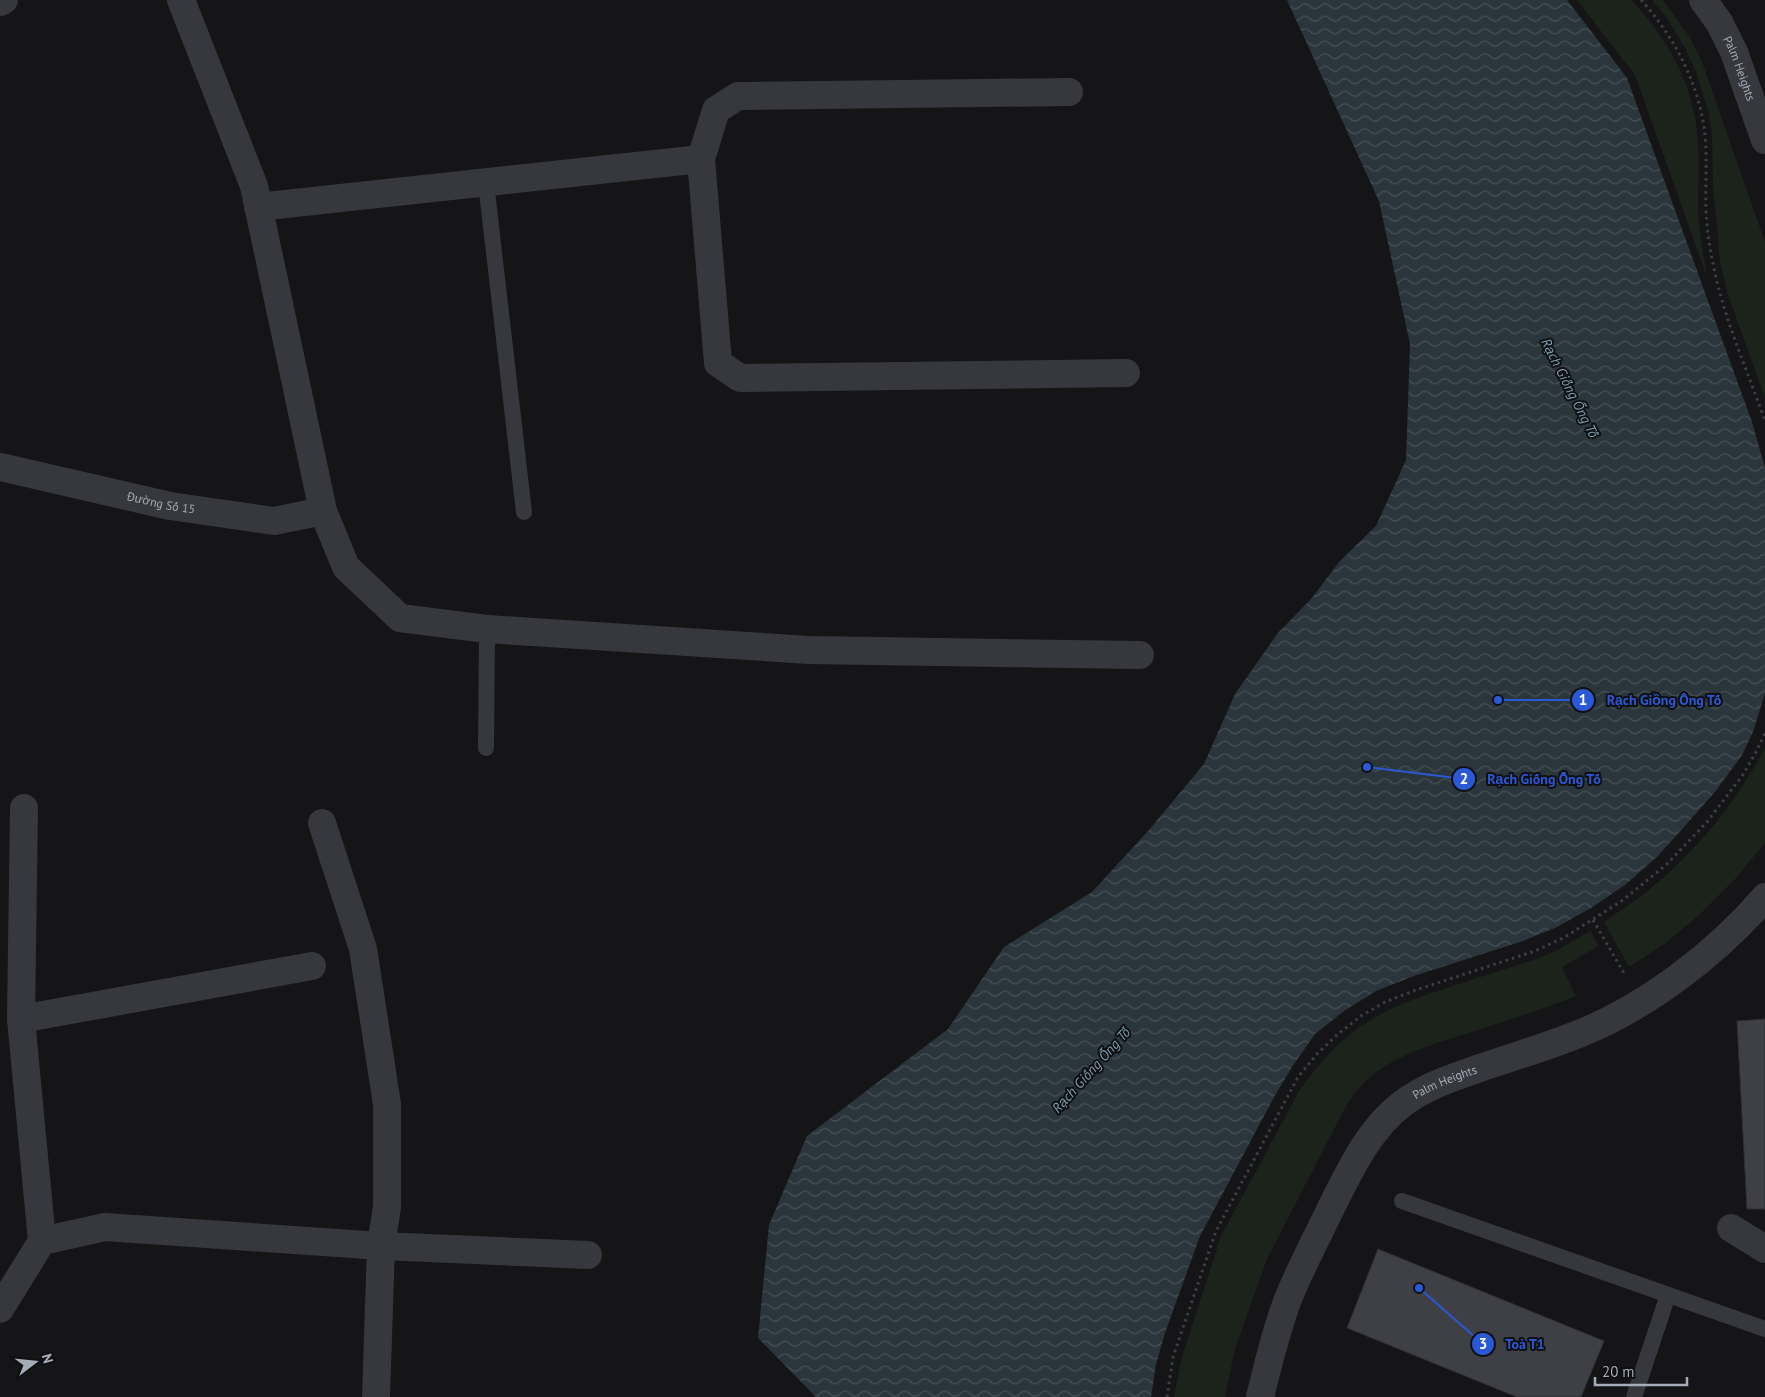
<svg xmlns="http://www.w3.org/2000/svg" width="1765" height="1397" viewBox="0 0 1765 1397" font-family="'PT Sans',sans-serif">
<defs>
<pattern id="water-waves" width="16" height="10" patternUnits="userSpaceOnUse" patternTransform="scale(1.25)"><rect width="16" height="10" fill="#2a363c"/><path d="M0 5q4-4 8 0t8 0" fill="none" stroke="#465056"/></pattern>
</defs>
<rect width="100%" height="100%" fill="#151517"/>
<g fill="#1b231b">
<path d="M1577,0h54c34,34 61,82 66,131 3,25 1,51 1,76 1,25 5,49 10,73l-73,-205z"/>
<path d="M1652,0h11l26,36 12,23 64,183v156l-38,-106 -7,-31 -7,-77 -1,-50 -4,-23 -12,-39 -11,-24 -18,-30z"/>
<path d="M1765,748v95l-30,36 -37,37 -35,29 -34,22 -25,-45c17,-12 36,-24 52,-38 44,-37 82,-85 109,-136z"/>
<path d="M1590,931l9,15 -37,21 14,29c-32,13 -65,23 -98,34 -40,13 -87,24 -117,56 -5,5 -9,12 -14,18l-80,155 -32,90 -10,48h-51l7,-37 40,-124 78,-145c16,-22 32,-42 54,-59 31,-24 69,-36 106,-48 27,-9 53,-17 80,-26l17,-7z"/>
</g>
<path fill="url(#water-waves)" d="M1287,0h280l60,78 125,344 13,46v225l-12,39 -11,23 -27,37 -57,64 -33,29 -34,23 -34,19 -34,14 -112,36 -35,14 -32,20 -29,23 -23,33 -19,32 -73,137 -35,97 -9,31 -5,33h-335l-58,-59 11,-113 38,-89 141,-107 56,-82 88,-55 57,-62 55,-66 31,-70 43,-61 33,-34 29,-38 36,-35 30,-66 4,-116 -31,-143z"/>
<g fill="#3f4045" stroke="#2f2f34">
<path d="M1765,1019v190h-18l-10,-188z"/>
<path d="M1378,1249l226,92 -23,56h-64l-170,-69z"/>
</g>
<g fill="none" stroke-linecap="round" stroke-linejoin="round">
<g stroke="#3c3f44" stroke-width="3" stroke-dasharray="2.5 4" stroke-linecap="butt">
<path d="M1641,0c32,35 56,80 63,127 4,28 1,56 2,84 1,17 3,35 7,52 10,54 34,106 52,158"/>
<path d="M1593,920l32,55"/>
<path d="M1167,1397l6,-40 43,-126 82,-154 19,-23 21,-20 23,-18 24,-14 31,-12 119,-39 30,-14 58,-37 43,-35 41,-43 35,-46 13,-22 10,-21"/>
</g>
<g stroke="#36383d" stroke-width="16">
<path d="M486,183l38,329"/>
<path d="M486,748l1,-119"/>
<path d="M1402,1201l363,128"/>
<path d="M1634,1397l34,-102"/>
</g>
<g stroke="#36383d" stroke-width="28">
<path d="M181,0l73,186 69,325 23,56 54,51 87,11 322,21 331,5"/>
<path id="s1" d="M1703,0l16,22 15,30 31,88"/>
<path d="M0,2l4,-2"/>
<path d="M701,159l15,-49 22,-14 331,-4"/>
<path d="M258,207l443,-48 17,204 22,15 386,-5"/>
<path id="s2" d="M0,467l170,39 104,15 49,-10"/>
<path d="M24,808l-3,211 21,222"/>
<path d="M322,823l41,126 24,155v103l-6,39 -5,151"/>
<path d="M21,1019l291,-53"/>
<path d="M1731,1228l34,21"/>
<path d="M0,1309l42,-68 63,-14 276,19 207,9"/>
<path id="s3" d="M1260,1397c8,-33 16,-66 28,-98 13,-32 29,-62 44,-93 18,-36 37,-77 70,-102 22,-17 49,-26 75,-35 35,-12 70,-22 104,-36 67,-27 137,-81 184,-136"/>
</g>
</g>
<g text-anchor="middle" stroke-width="4" stroke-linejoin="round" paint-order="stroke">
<g font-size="12" fill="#a6adb8" stroke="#101012">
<text dy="4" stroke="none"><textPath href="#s1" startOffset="78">Palm Heights</textPath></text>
<text dy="4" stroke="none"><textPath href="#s2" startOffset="165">Đường Số 15</textPath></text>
<text dy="4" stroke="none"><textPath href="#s3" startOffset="378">Palm Heights</textPath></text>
</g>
<g font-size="14" font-style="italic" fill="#7b9fb6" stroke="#101012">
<text transform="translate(1570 388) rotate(63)" y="5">Rạch Giống Ống Tố</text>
<text transform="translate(1091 1070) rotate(-48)" y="5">Rạch Giống Ống Tố</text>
</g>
</g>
<path fill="none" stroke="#2b58d5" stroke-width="2" d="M1498 700L1583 700M1367 767L1464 779M1419 1288L1483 1344"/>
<g fill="#2b58d5" stroke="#101012" stroke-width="2">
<circle cx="1498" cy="700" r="5"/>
<circle cx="1367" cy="767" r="5"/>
<circle cx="1419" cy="1288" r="5"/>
<circle cx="1583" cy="700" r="12"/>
<circle cx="1464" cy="779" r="12"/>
<circle cx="1483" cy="1344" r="12"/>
</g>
<g font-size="15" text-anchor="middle" font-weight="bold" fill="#fff">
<text x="1583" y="705">1</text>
<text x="1464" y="784">2</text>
<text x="1483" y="1349">3</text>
</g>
<g font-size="14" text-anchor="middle" font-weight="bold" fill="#2b58d5" stroke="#101012" stroke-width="4" stroke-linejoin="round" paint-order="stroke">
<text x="1664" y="705">Rạch Giồng Ông Tố</text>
<text x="1544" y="784">Rạch Giống Ống Tố</text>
<text x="1525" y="1349">Toà T1</text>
</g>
<g transform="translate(35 1362) rotate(74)" stroke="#101012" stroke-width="4" paint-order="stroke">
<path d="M0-4L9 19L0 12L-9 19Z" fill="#a6adb8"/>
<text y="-8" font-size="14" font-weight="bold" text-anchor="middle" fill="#a6adb8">N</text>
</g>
<path d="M1595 1377v8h92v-8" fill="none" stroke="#a6adb8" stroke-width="2.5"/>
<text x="1602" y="1377" font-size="15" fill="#a6adb8" stroke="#101012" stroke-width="4" paint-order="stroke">20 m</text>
</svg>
